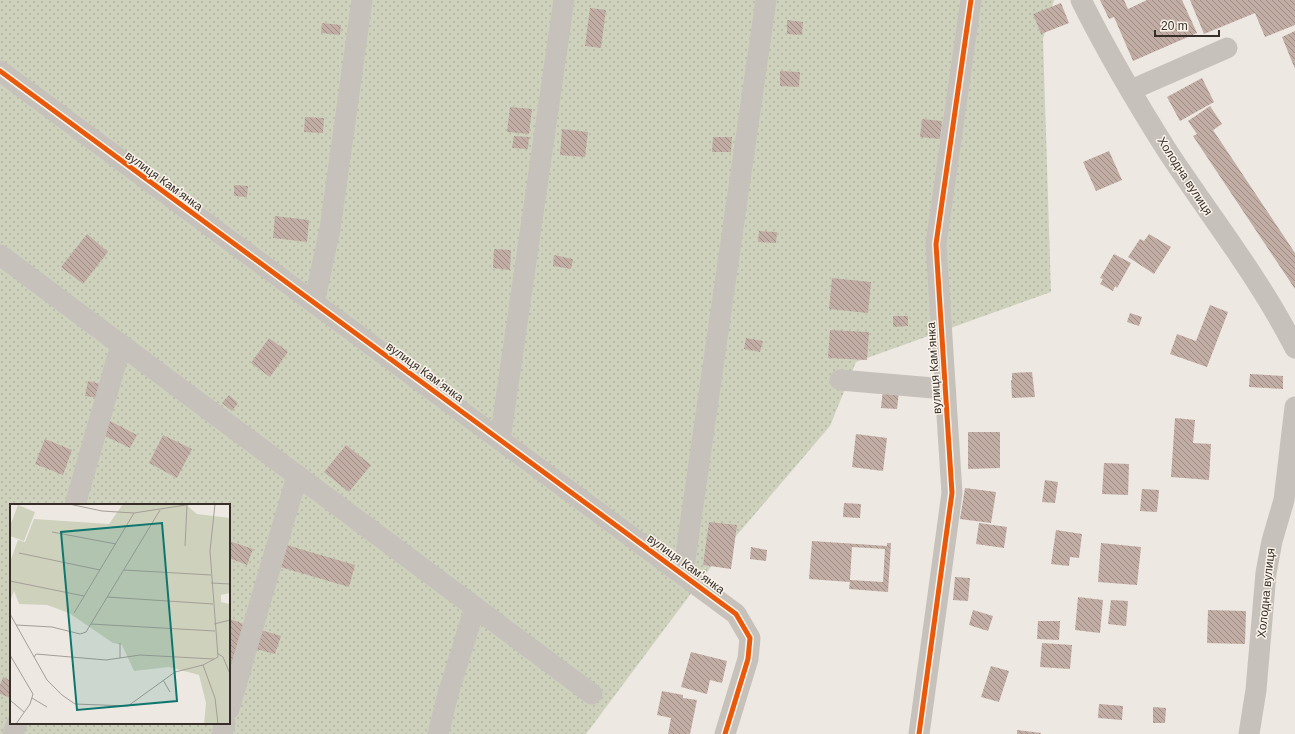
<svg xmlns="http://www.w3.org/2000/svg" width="1295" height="734" viewBox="0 0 1295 734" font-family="Helvetica,sans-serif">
<defs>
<pattern id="grass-dots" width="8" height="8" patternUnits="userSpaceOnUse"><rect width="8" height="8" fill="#ced2bd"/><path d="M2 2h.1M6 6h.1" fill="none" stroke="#b2b5a2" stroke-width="1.8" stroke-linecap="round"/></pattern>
<pattern id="building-back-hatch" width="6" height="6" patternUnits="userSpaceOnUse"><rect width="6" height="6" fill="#c1ada4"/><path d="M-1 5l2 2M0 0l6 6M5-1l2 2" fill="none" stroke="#9e8d86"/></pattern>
</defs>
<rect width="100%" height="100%" fill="#eee8e2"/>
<path fill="url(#grass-dots)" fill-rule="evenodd" d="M0,0h1054l-11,39 8,253 -195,70 -26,64 -111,130 -133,178h-586zM11,505h218v218h-218z"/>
<g fill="url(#building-back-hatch)" fill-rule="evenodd">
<path d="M1100,0h24l4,9 19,-9h35l15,33 -64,28 -19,-44 -5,2z"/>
<path d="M1190,0h105v25l-30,12 -10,-24 -51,21z"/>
<path d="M1061,3l8,20 -28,11 -8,-20z"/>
<path d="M590,8l16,2 -5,38 -16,-2z"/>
<path d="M787,20l16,2 -1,13 -15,-1z"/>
<path d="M322,23l19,2 -1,10 -19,-2z"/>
<path d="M1295,31v38l-13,-32z"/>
<path d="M780,71l20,1 -1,15 -19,-1z"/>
<path d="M1202,78l12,24 -34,19 -13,-24z"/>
<path d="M1210,106l12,18 -9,6 82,123v36l-102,-153 4,-2 -9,-13z"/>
<path d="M510,107l22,2 -3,25 -22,-2z"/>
<path d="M305,117l19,1 -1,15 -19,-1z"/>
<path d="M922,119l20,2 -2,18 -20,-2z"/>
<path d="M562,129l26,3 -3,25 -25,-2z"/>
<path d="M514,136l15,1 -1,12 -16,-1z"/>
<path d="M713,137h19l-1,15h-19z"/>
<path d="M1109,151l13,29 -26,11 -13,-29z"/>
<path d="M234,185l14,1 -1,11 -13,-1z"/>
<path d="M275,216l34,4 -2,22 -34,-4z"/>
<path d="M759,231l18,1 -1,11 -18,-1z"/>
<path d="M87,234l21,18 -25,32 -22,-17z"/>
<path d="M1149,234l22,13 -17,27 -26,-17 12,-18 4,2z"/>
<path d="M494,249l17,1 -1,20 -17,-2z"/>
<path d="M1114,254l17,9 -14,25 -2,-2 -2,5 -13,-7 3,-5 -3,-1z"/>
<path d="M554,255l19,4 -2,10 -18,-3z"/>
<path d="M832,278l39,4 -3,31 -39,-4z"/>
<path d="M1210,305l18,7 -21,55 -37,-13 7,-20 19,7z"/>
<path d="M1130,313l12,4 -3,9 -12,-4z"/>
<path d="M893,316h15v10l-15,1z"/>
<path d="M830,330l39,2 -2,28 -39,-2z"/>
<path d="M269,338l19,14 -18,25 -19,-14z"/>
<path d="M746,338l17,3 -3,11 -16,-3z"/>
<path d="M1032,372l3,25 -23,1 -1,-18h1v-7z"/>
<path d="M1250,374l33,2v13l-34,-2z"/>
<path d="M88,381l13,3 -2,14 -14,-2z"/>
<path d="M883,389l16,2 -2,18 -16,-1z"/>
<path d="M229,395l9,8 -6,8 -10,-8z"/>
<path d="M1175,418l20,2 -2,23 18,1 -2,36 -38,-3z"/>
<path d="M108,420l29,15 -7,13 -29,-14z"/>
<path d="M968,432h32v36l-32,1z"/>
<path d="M856,434l31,4 -4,33 -31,-4z"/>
<path d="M163,435l29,14 -15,29 -28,-15z"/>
<path d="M45,439l27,11 -9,25 -28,-11z"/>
<path d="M346,445l25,20 -22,27 -25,-20z"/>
<path d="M1104,463l25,1 -1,31 -26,-1z"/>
<path d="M1045,480l13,2 -3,21 -13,-1z"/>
<path d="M965,488l31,4 -5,31 -31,-4z"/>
<path d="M1142,489l17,1 -2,22 -17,-1z"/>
<path d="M844,503l17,1 -1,14 -17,-1z"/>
<path d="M709,522l28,3 -6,44 -28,-4z"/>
<path d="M979,523l28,4 -3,21 -28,-4z"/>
<path d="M1056,530l26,4 -3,24 -9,-1 -1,9 -18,-2z"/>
<path d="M229,541l24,8 -6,16 -18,-7z"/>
<path d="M812,541l75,5v-3h4l-3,49 -39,-3 1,-7 -41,-3zM852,547l33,2 -2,33 -33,-2z"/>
<path d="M1101,543l40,4 -4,38 -39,-3z"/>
<path d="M283,544l72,21 -6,22 -72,-21z"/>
<path d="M751,547l16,3 -1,11 -16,-2z"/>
<path d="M955,577l15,1 -2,23 -15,-1z"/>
<path d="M1078,597l25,3 -3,33 -25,-3z"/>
<path d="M1111,600l17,1 -2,25 -18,-2z"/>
<path d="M973,610l20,6 -5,15 -19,-6z"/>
<path d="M1208,610l38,1 -1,33 -38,-1z"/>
<path d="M229,619l18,6 -18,47z"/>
<path d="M1038,621h22l-1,19 -22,-1z"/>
<path d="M261,630l20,6 -6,18 -19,-5z"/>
<path d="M1042,643l30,2 -2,24 -30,-2z"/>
<path d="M691,652l36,9 -5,22 -12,-3 -3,14 -26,-7z"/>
<path d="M991,666l18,5 -10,31 -18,-5z"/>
<path d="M3,677l8,4v17l-11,-4v-9z"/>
<path d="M662,691l21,4v3l14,2 -7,34h-22l3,-16 -14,-3z"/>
<path d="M1099,704l24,2 -1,14 -24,-2z"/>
<path d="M1153,707l13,1 -1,15h-12z"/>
<path d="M1017,730l24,3v1h-24z"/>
</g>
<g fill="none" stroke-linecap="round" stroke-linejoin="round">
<g stroke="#c7c1bb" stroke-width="21">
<path d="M1081,0c26,52 56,103 87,152 43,65 92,127 127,196"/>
<path d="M0,71l736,543 14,24 -2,21 -23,75"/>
<path d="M1131,90l96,-42"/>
<path d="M0,255l592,439"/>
<path d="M314,303l16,-74 32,-229"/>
<path d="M840,380l105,9"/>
<path d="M500,440l64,-440"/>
<path d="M75,505l46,-160"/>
<path d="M683,574l83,-574"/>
<path d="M229,709l68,-233"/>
<path d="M13,734l4,-11"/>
<path d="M222,734l3,-11"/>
<path d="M438,734l10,-40 27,-87"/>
<path d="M919,734l33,-241 -16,-249 35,-244"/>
<path d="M1249,734l7,-44 10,-117 6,-32 12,-41 11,-93"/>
</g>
<g stroke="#f9f3ea" stroke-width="8">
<g id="cycleway">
<path d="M0,71l736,543 14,24 -2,21 -23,75"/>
<path d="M919,734l33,-241 -16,-249 35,-244"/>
</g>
</g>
<use href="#cycleway" stroke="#e8590c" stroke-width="5"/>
</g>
<g text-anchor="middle" stroke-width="3" stroke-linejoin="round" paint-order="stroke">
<g font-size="12" fill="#372e29" stroke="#f9f3ea">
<text transform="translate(1185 176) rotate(57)" y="4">Холодна вулиця</text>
<text transform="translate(164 181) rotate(36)" y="4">вулиця Камʼянка</text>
<text transform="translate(934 368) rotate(-94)" y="4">вулиця Камʼянка</text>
<text transform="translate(425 372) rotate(36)" y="4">вулиця Камʼянка</text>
<text transform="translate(686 564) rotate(36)" y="4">вулиця Камʼянка</text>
<text transform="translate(1266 593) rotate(-84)" y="4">Холодна вулиця</text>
</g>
</g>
<g transform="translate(10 504)">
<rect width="220" height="220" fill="#eee8e2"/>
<path d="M113,0h62l12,10 33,4v75l-9,2v7l9,2v120h-26l2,-21 -7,-28 -30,-8 -35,4 -12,-26 -9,-2 -44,-30 -22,-8 -28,-1 -5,-13 -4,10v-39l8,-22 7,2 9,-23 75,5zM8,1l17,7 -11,29 -14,-5v-10z" fill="#ced2bd"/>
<path fill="none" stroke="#a59e98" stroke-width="1" d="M59,0l33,7 32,2 58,-9M42,28l64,12M175,42l2,-41M9,49l81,17M114,66l87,5M0,77l74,15M201,79l19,1M97,93l106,7M64,109l60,-100M0,110l37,66 15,15 13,9 53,2 47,-34 28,-7 15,-8 -8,-106 5,-47M81,120l124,7M204,120l16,-4M6,121l36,2 28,7 6,-2 74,-122M207,149l6,4 7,17M0,151l23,39 -3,10 -14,20M24,153l2,-3 70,6 34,-5 74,4M110,154v-15M193,161l12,33 3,26M153,176l7,12M22,194l15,9M0,196l14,12"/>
<path fill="#0f766e" fill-opacity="0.15" stroke="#0f766e" stroke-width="2" d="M152,19l15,178 -100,9 -16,-178z"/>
<rect width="220" height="220" fill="none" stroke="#372e29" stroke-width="2"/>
</g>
<path d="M1155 30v6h64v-6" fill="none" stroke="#372e29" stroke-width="2"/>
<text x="1161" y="30" font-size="12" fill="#372e29" stroke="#f9f3ea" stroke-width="3" paint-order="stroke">20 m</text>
</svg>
